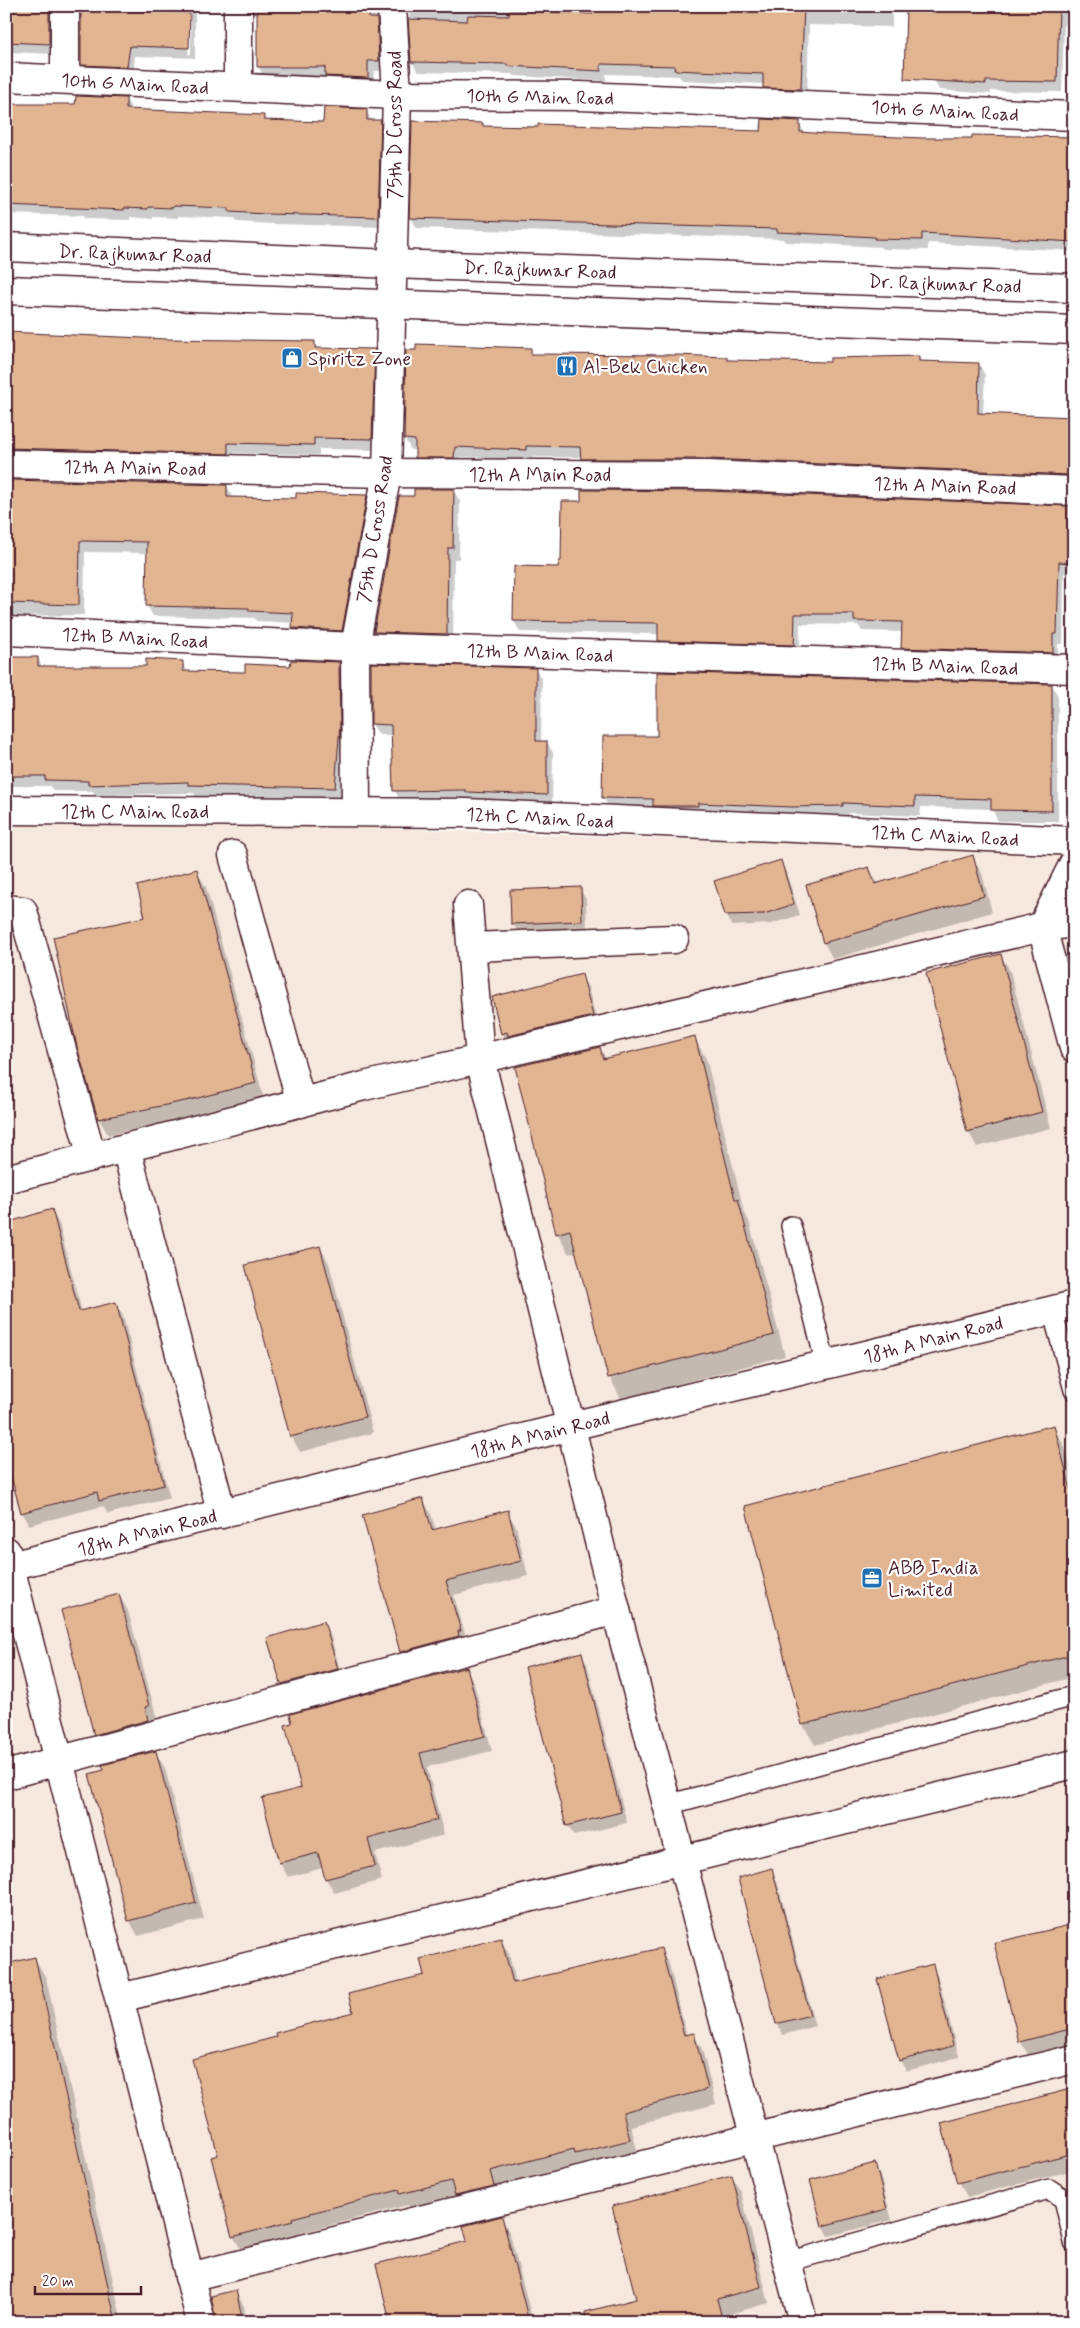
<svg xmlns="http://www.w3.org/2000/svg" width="1080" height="2328" viewBox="0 0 1080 2328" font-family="Mynerve,sans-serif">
<rect width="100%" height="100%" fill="#fff"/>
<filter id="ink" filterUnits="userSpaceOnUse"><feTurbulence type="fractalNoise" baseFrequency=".02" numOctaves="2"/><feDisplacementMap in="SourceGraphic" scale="10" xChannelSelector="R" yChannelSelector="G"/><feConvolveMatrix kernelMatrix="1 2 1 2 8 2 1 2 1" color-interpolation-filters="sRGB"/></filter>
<g filter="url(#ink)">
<path fill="#f6e8de" d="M6,814l1068,40v1468h-1068z"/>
<g fill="#0003">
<path d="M6,6h53l-4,48 -49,-2z"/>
<path d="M82,6h107l-1,48h3v-48h4v52l-60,-2 -2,21 -45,-2 -6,-11z"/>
<path d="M259,6h128l-2,65h-11l-1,17 -41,-2 -5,-8 -63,-1 -6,-11z"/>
<path d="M409,6h483v21l-83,-2 -2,74 -37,-1 -6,-14 -82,-4 -3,-4 -73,-2v7l-91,-5 -2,-2 -95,-2 -6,-10z"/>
<path d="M938,6h133l-1,17h-6l-2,69 -71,-1v3l-52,-4 -6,-11z"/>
<path d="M126,99l6,11 131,6 3,6 58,1 42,-13 6,11h8l6,11 -3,95 -109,-3 -38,-2 -2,-4 -56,-2v2l-25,-1v2l-23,-2v3l-46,-1 -1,-3 -77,-2v-108h27v-2l44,1z"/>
<path d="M799,122l6,12 118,5h151v112l-146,-8v7l-46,-1 -1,-2 -96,-5 -2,-3 -366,-11 -6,-10 71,-94 2,3 279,5z"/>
<path d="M6,334l160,6 148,2 4,7 56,1 6,11 -2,89 -59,-1v6l-85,-2 -1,11 -227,-3z"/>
<path d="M530,349l3,6 193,3 2,3 103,2 88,-5 2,4 58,2 6,11 -2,40 91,2v66l-486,-14 -6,-12h-50v3l-72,-3v11h-38l-6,-11v-7h-5l-6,-11 2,-88z"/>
<path d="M6,481l221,5 6,12 64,1 69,-2 6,10 -24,134 -48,-2 -7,-11 1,-5 -38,-2 -1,-3 -102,-2 -6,-10 1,-53 -63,-1 -1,63 -78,1z"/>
<path d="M453,490l7,11 -1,58h-5l-1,86 -72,-3 -6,-10 40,-135z"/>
<path d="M1068,525l6,10v38h-10l-1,71h-5v19l-149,-4 -6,-11v-16l-41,-1 -4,-6 -58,-1v31l-135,-4 -6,-11v-6l-139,-2 -6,-11 1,-54 45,1z"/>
<path d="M6,658h32l4,9h105l35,-5 6,11h58l93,-10 6,11v64l-4,61 -146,-3 -1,-3 -99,2 -2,-4h-40l-3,-5h-44z"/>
<path d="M536,669l6,11 -1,62h6l6,11 -1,53 -151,-4 -6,-11 -2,-56h-14l-7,-11z"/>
<path d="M1052,685l6,11v125h-60l-6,-12 -71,-2 -1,9 -71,-3v3l-52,1 -187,-8 -7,-11 55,-61z"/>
<path d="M972,857l10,16 10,39 -159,47 -9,-16 -16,-58 61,-17 9,16z"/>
<path d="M780,861l6,11 14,43 -29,9 -39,2 -6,-11z"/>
<path d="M196,871l10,16 58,212 -64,17 -92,19 -9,-16 47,-201z"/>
<path d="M580,889l6,10 1,32 -68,3 -6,-11z"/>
<path d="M1001,955l9,16 41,157 -74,19 -9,-16z"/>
<path d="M1074,965v13l-3,-12z"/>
<path d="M581,976l7,11 10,40 -90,17 -6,-11z"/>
<path d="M694,1038l12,20 38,153 5,10 36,135 -164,43 -11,-21 -33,-126 -8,2 -12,-21 43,-185 6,11z"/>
<path d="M52,1211l7,13 23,88 33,-9 8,13 47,182 -62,16 -5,-8 -74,19 -7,-13z"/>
<path d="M320,1247l9,16 44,170 -73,19 -9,-16z"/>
<path d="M1053,1427l12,20 9,35v195l-259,68 -12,-20 -57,-218z"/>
<path d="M423,1499l8,15 5,16 71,-18 9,14 12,50 -74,19 14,50 -58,21 -9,-14 -38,-136z"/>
<path d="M119,1595l9,16 30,111 -53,28 -10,-16z"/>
<path d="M323,1623l7,11 13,46 -55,15 -6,-11 -13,-45z"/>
<path d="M581,1654l6,10 40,159 -53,13 -7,-11z"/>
<path d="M466,1668l8,15 18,68 -65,16 17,68 -69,18 7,27 -47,13 -9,-14 -3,-11 -35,9 -8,-14 23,-74z"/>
<path d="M155,1752l10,16 39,151 -66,17 -9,-16z"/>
<path d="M771,1870l6,11 38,145 -32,9 -6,-11 -38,-146z"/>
<path d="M1074,1925v120l-45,11 -9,-15z"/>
<path d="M500,1939l9,15 7,29 144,-34 9,15 18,72 6,-2 9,15 14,55 -85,22 7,28 -53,14 -2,-4 -86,22 4,15 -36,9 -8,-14 -47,12 -2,-3 -108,28v3l-58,15 -9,-15 -14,-80 59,-118 76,-25z"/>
<path d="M35,1959l11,19 76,344h-116z"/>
<path d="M932,1966l6,11 21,80 -53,14 -6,-11z"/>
<path d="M1074,2090v80l-107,27 -8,-15z"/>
<path d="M874,2165l6,11 12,44 -63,16 -6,-11z"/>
<path d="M731,2176l10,16 28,111 -43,12 1,7h-174l84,-22z"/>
<path d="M501,2218l9,16 23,88h-44z"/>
<path d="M424,2270l13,52h-45z"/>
<path d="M235,2291l9,15 3,16h-29z"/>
</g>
<g fill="#e1b492" stroke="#4a1f2b">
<path d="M6,6l43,2v36l-43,-2z"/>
<path d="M257,6h113l-1,12h8l2,43h-11v17l-43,-2v-9h-68z"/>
<path d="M593,6h211l-3,83 -38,-1v-14l-89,-4 1,-4 -74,-2v7l-94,-5v-2l-96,-2 -3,-43 59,2 1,-6 41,1v-6l84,4z"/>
<path d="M906,6h153l-2,76 -71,-1v3l-82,-5z"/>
<path d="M81,9l109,4 -1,35 -59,-2 -3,21 -46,-2z"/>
<path d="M76,96l50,2v11l138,6v5l59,2 1,-15 43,2v11h14l-3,97 -111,-3 -38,-2v-4l-56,-2v2l-25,-1v2l-24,-1v2l-118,-5v-101h69z"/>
<path d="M762,119l38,2v11l26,2 97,4h49v-3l102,2v105l-152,-9v7l-48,-1 1,-2 -98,-5v-3l-368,-11 3,-97 71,2v3l55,1v-3l223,7z"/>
<path d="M6,332l160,7 149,2v7l60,1 -3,90 -58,-1v7l-86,-2v11l-222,-6z"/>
<path d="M416,344l115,4v6l146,1 50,2v3l103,2v-4l89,-2v5l60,2 -1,50 96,4v51h-5v7l-359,-16h-129l-1,-12 -54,-1v4l-71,-3 -1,11h-39v-18l-11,-1 2,-89h10z"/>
<path d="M6,480l221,5v12l69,1v-5l71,2 -25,136 -50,-3 1,-15 -44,-2v-3l-103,-2 1,-64 -67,-1 -1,64 -73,-2z"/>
<path d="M414,489h40l-1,59h-5l-1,86 -73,-2 25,-136h15z"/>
<path d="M581,490l128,1 360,15v57l-10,-1 -2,72h-4v19l-152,-5 1,-26 -48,-1v-7h-59l-1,31 -136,-4v-18l-145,-2 1,-55 44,1 1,-6h2l1,-60h19z"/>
<path d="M6,657h32v9h108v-7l37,2v10l62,1v-8l45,2 1,-6 48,2 1,64 -5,62 -147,-3v-3l-100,3v-4l-43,-1v-4h-39z"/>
<path d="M371,663l165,5v73h11v54l-81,-3v-2l-73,1 -2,-66 -20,-1z"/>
<path d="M657,672l395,12v127l-61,-1v-11l-76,-2v9l-72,-3v3l-52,1 -93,-4v3h-45v-7l-51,-1 1,-62h54z"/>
<path d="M973,855l11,41 -161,47 -17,-58 63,-18 6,17z"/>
<path d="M781,860l13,44 -30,10 -39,1 -11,-34z"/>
<path d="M197,869l59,214 -66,17 -92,19 -21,-72 -24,-110 92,-20 -8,-31z"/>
<path d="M581,887l1,34 -71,3 -1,-34z"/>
<path d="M1001,954l41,158 -75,20 -41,-159z"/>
<path d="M582,974l11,42 -85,20 -1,-4 -6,2 -9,-37z"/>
<path d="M695,1036l40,163h3l36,136 -166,43 -38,-148 -14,4 -41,-167 85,-20 3,12z"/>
<path d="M52,1209l27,102 37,-9 48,183 -65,16 -2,-9 -76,21 -15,-55v-235z"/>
<path d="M320,1246l45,171 -75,20 -45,-172z"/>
<path d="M1054,1425l20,77v152l-272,71 -57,-219z"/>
<path d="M423,1498l9,32 76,-20 13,51 -75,20 15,50h-3l1,5 -59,16 -38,-137z"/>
<path d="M119,1594l30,112 -4,1 3,13 -54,15 -33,-125z"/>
<path d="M324,1621l14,48 -57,15 -14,-46z"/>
<path d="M582,1652l39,160 -55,14 -41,-159z"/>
<path d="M467,1667l18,69 -65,17 17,67 -69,19 7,27 -50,13 -7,-26 -39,10 -17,-65 39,-10 -16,-63 7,-2 -2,-9z"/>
<path d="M156,1751l40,152 -68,18 -39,-147 15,-4 -2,-5z"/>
<path d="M772,1868l38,147 -34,9 -38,-146z"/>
<path d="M1074,1924v104l-55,14 -25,-99z"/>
<path d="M501,1938l12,45 148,-35 23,87 10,-2 14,56 -85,23 7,28 -55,14 -1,-5 -84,22 4,15 -39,9 -4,-14 -51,13 -1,-4 -107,28 1,3 -61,16 -21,-80 7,-2 -26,-96 84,-22 -1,-4 78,-21 -5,-18 76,-19 -4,-16z"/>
<path d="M35,1957l81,365h-110v-358z"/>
<path d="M933,1964l20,82 -54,15 -22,-82z"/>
<path d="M1074,2088v65l-117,30 -16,-60z"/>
<path d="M875,2163l12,46 -65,17 -12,-46z"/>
<path d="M732,2175l29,112 -44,12 6,23h-137l-1,-10 51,-13 -24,-93z"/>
<path d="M502,2216l27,106h-88l-1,-8 -29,8h-21l-14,-58 91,-23 -4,-15z"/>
<path d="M236,2290l7,32h-27l-5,-26z"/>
</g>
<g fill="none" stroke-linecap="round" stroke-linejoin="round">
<g stroke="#4a1f2b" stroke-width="22">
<g id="lane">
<path d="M791,1226l35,139"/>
<path d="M1052,1310l22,80"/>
<path d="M667,1805l407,-109"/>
<path d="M787,2262l262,-73 15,10 10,43"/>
</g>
</g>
<g stroke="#4a1f2b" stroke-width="31">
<g id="street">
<path d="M65,6v73"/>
<path d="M6,77l391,18 183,1 494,20"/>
<path d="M238,87v-81"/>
<path d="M6,464l381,9 322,2 365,16"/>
<path d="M6,631l349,16 719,22"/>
<path d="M6,810l460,3 608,28"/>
<path d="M356,811l-1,-164 32,-174 10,-378 -5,-89"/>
<path d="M233,855l68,248"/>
<path d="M1074,863l-32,64 32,121"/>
<path d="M468,905l12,154 136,551 187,712"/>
<path d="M6,909l17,2 69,246"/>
<path d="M472,947l202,-8"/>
<path d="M126,1148l96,366"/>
<path d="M6,1179l358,-93 678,-159 32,-4"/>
<path d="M6,1551l195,771"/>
<path d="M6,1567l565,-141 503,-121"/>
<path d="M6,1775l610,-165"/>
<path d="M120,1998l954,-234"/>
<path d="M189,2277l885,-218"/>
</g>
</g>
<g stroke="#4a1f2b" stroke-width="31">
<g id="secondary">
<path d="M6,247l386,17 682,24"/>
<path d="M6,290l1068,40"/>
</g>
</g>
<use href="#lane" stroke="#fff" stroke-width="19"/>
<use href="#street" stroke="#fff" stroke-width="28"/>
<use href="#secondary" stroke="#fff" stroke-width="28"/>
</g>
</g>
<defs>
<g id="shop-square" transform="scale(1.125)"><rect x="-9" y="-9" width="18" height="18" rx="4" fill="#1f6fb2" stroke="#fff"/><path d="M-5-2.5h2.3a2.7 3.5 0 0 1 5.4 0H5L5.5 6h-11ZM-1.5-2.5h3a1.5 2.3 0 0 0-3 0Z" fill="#fff"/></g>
<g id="restaurant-square" transform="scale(1.125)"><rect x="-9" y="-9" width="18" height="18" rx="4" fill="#1f6fb2" stroke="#fff"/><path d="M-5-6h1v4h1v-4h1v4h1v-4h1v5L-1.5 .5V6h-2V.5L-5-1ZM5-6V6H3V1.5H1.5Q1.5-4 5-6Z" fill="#fff"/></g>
<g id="office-square" transform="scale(1.125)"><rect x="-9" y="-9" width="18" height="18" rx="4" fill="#1f6fb2" stroke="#fff"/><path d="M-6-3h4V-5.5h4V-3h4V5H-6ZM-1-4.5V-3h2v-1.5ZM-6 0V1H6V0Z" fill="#fff"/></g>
</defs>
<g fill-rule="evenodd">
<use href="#shop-square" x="292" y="358"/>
<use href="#restaurant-square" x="567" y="366"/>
<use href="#office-square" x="872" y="1578"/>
</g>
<g text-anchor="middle" stroke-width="4.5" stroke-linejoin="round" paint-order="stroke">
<g font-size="19" fill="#4a1f2b" stroke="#fff">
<text transform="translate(135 83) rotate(3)" y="7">10th G Main Road</text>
<text transform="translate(540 96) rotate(1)" y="7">10th G Main Road</text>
<text transform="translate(945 110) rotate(3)" y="7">10th G Main Road</text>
<text transform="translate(394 125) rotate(-90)" y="7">75th D Cross Road</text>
<text transform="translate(135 253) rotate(2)" y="7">Dr. Rajkumar Road</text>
<text transform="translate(540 269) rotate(2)" y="7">Dr. Rajkumar Road</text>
<text transform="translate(945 283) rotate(2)" y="7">Dr. Rajkumar Road</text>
<text transform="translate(135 467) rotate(1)" y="7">12th A Main Road</text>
<text x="540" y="481">12th A Main Road</text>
<text transform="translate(945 485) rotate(2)" y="7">12th A Main Road</text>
<text transform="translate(374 529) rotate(-81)" y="7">75th D Cross Road</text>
<text transform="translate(135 637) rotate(3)" y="7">12th B Main Road</text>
<text transform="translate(540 652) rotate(2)" y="7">12th B Main Road</text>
<text transform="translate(945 665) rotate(2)" y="7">12th B Main Road</text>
<text x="135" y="818">12th C Main Road</text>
<text transform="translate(540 817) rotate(3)" y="7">12th C Main Road</text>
<text transform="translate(945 835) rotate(3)" y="7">12th C Main Road</text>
<text transform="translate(933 1339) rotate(-14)" y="7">18th A Main Road</text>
<text transform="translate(540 1434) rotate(-14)" y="7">18th A Main Road</text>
<text transform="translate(147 1532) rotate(-14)" y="7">18th A Main Road</text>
</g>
<g font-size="19" fill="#4a1f2b" stroke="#fff" text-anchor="start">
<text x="308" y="365">Spiritz Zone</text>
<text x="583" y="373">Al-Bek Chicken</text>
<text x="888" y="1574">ABB India<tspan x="888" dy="22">Limited</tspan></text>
</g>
</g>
<rect width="1080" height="2328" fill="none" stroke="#fff" stroke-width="25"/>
<rect x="12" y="12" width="1055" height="2303" fill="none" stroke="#4a1f2b" stroke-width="2" filter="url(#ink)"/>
<path d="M35 2286v8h106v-8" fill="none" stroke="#4a1f2b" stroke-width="2.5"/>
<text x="42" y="2286" font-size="15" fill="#4a1f2b" stroke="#ffffff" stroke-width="4" paint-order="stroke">20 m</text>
</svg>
